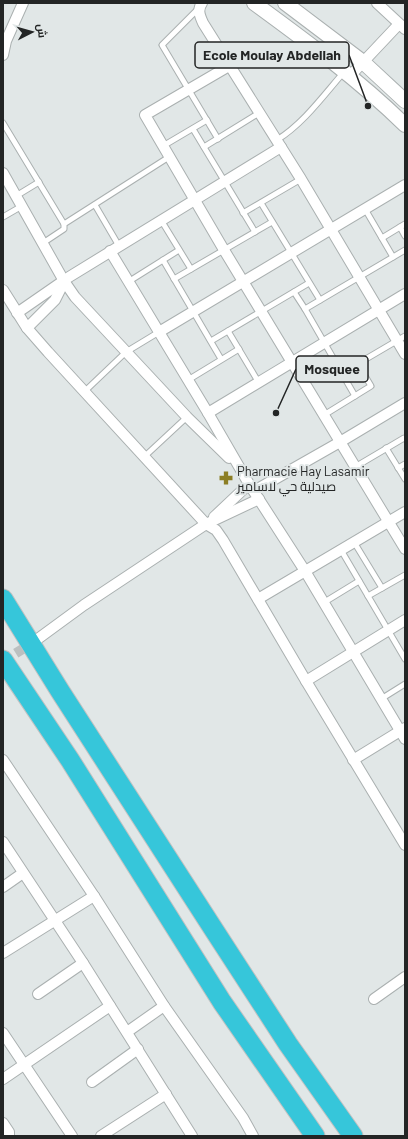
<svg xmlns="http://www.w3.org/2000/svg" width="408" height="1139" viewBox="0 0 408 1139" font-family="Barlow,Cairo,sans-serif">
<rect width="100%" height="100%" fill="#e1e7e7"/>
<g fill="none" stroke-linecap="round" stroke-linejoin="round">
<path stroke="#bbc0c0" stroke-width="10" stroke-dasharray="10 5" stroke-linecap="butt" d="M3,661l31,-19"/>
<g stroke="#aab0b0" stroke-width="7">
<g id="service">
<path d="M199,8l-37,37 56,94"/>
<path d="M3,123l61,101"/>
<path d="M193,129l62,103"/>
<path d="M277,140c27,-17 46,-44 67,-68"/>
<path d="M163,146l44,-26"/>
<path d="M204,147l55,-34"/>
<path d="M16,196l23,-14"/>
<path d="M261,203l59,97"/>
<path d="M95,205l24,41"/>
<path d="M365,209l28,48"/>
<path d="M243,213l58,-34"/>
<path d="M3,217l19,-11"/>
<path d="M161,220l30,49"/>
<path d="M400,227l5,9"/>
<path d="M382,238l23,-14"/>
<path d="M43,243l21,-14v-5l105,-67"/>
<path d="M163,260l58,99"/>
<path d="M174,279l98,-57"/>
<path d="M128,282l51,-32"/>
<path d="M294,292l11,17"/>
<path d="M228,331l31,52"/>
<path d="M211,341l98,-58"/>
<path d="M342,373l63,-37"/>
<path d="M188,380l51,-31"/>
<path d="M84,392l42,-40 33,-20"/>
<path d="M355,396l-50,-87 100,-59"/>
<path d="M324,415l47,-29 -13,-22"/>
<path d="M386,448l19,31"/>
<path d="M144,457l43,-40"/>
<path d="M355,467l49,-29 1,1"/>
<path d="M398,468l7,-4"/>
<path d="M354,542l28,46"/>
<path d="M341,550l27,46"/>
<path d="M405,575l-37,21 37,63"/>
<path d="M323,603l36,-22"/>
<path d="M381,699l24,-15"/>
</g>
</g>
<g stroke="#aab0b0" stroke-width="12">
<g id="minor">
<path d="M202,3c-5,7 -2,13 1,20l98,156 104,175"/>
<path d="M377,3l28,26"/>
<path d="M3,55l3,-14 17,-38"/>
<path d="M229,66l-84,49 79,135 181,299"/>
<path d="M350,76l49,-52"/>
<path d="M3,173l61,108 11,16 112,120 42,41"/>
<path d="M110,251l98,162 41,71 56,87 100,168"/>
<path d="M3,290l24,38 21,24 158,172 10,6 7,10 83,141 99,164"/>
<path d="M17,313l52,-36 212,-130"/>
<path d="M27,328l28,-28 9,-18"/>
<path d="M159,332l246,-147"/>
<path d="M208,413l197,-119"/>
<path d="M254,491l86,-49 65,-39"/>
<path d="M214,517l35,-33"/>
<path d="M258,599l147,-87"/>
<path d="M39,638l45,-33 122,-81 53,-25"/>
<path d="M306,681l99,-61"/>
<path d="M3,760l91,136 70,110 79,112 10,18"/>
<path d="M353,760l52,-32"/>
<path d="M3,842l80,121 109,173"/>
<path d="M3,887l20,-14"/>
<path d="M3,953l91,-57"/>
<path d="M38,994l45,-31"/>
<path d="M374,999l31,-22"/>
<path d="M127,1032l37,-26"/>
<path d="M3,1033l69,103"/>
<path d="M3,1079l107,-73"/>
<path d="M92,1082l46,-33"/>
<path d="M3,1123l6,9v4"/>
<path d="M101,1136l65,-42"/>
</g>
</g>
<g stroke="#aab0b0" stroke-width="16">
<g id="secondary">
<path d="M254,3c52,38 105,77 151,122"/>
<path d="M285,3l78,59 42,39"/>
</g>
</g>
<g stroke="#c1c2c2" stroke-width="21">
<g id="motorway">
<path d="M3,599l57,92 154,239 74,114 65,92"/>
<path d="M3,660l67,100 152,242 93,134"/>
</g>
</g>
<use href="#service" stroke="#fff" stroke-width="5"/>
<use href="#minor" stroke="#fff" stroke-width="10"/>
<use href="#secondary" stroke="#fff" stroke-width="14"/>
<use href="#motorway" stroke="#36c6da" stroke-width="19"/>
</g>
<defs>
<g id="pharmacy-bare" transform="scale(1.08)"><path d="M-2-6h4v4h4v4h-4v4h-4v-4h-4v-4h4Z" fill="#8c7e24" stroke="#e1e7e7" stroke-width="2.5" paint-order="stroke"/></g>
</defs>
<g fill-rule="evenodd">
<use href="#pharmacy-bare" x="226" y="478"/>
</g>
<g text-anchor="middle" stroke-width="4" stroke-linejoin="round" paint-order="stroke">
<g font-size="13" fill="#232525" stroke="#e1e7e7" text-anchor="start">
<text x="237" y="476">Pharmacie Hay Lasamir<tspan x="237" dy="15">صيدلية حي لاسامير</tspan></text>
</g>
</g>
<path fill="none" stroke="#232525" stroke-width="1.5" d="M368 106L349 55M276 413L296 369"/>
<g fill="#232525" stroke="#e1e7e7" stroke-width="1.5">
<circle cx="368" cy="106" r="4"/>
<circle cx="276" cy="413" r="4"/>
</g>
<g fill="#e1e7e7" stroke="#232525" stroke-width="1.5">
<rect x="195" y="42" width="154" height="26" rx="4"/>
<rect x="296" y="356" width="72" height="26" rx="4"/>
</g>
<g font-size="14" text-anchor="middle" font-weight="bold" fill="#232525">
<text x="272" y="60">Ecole Moulay Abdellah</text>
<text x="332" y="374">Mosquee</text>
</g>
<rect width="408" height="1139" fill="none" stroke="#232525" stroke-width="8"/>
<g transform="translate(32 32) rotate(84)" stroke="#e1e7e7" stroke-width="3" paint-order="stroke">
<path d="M0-3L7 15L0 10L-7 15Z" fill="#232525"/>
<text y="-6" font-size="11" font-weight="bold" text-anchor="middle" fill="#232525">ش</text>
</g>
</svg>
